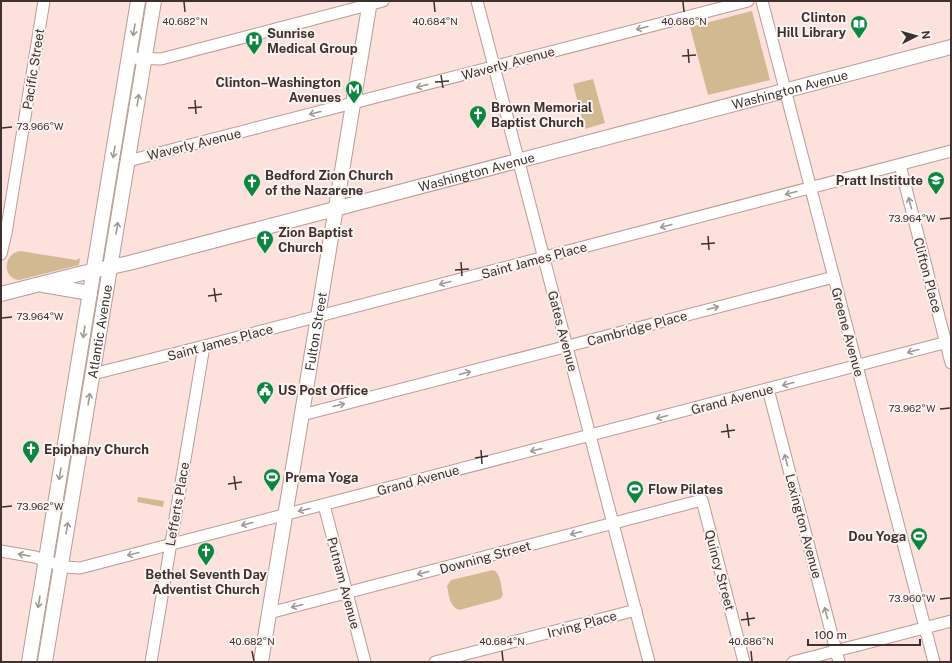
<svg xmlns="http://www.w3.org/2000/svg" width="952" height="663" viewBox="0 0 952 663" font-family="'Public Sans',sans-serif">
<rect width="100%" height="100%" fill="#fde1dc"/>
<g fill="#d3b992">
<path d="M752,11l18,69 -62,15 -18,-68z"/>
<path d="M593,79l12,44 -20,6 -12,-45z"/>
<path d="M20,251l56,9 4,-2 -1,7 -60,15c-17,-2 -16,-26 1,-29z"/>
<path d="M138,497l26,4 -1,6 -26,-5z"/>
<path d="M493,570c8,3 8,17 10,25l-3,4 -41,11c-10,-4 -10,-15 -12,-24l4,-6z"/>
</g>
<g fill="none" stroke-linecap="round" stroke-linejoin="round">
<g stroke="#bb9b96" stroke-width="13">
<g id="minor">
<path d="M477,1l172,661"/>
<path d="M762,1l172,661"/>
<path d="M129,58l32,1 222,-58"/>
<path d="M128,161l620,-160"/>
<path d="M900,165l51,198"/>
<path d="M1,254l5,-21 38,-232"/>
<path d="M93,374l111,-28 747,-195"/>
<path d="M768,389l71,273"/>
<path d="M302,415l532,-138"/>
<path d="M324,505l41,157"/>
<path d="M1,551l34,6 30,10 15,1 871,-227"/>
<path d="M269,613l433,-113 42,162"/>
<path d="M151,662l53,-316"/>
<path d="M435,662l201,-52"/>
<path d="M793,662l158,-41"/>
</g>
</g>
<g stroke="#bb9b96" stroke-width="16">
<g id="major">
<path d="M43,285l47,8"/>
<path id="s1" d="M1,294l82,-21 46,-10 822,-216"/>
<path d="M29,662l109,-661"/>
<path id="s2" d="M45,662l109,-661"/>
<path id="s3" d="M261,662l109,-661"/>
</g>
</g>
<use href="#minor" stroke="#fff" stroke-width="11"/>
<use href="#major" stroke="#fff" stroke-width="14"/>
</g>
<defs><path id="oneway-shaft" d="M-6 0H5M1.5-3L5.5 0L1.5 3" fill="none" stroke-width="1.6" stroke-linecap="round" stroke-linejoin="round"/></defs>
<g stroke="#9f9897">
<use href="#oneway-shaft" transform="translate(642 28) rotate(165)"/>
<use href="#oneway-shaft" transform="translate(134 30) rotate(99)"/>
<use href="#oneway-shaft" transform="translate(422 86) rotate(165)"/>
<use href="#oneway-shaft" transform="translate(138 100) rotate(-81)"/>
<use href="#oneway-shaft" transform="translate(315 113) rotate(166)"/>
<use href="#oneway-shaft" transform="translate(114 152) rotate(100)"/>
<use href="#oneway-shaft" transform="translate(791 193) rotate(165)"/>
<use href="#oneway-shaft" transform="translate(910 203) rotate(-105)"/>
<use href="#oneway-shaft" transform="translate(666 226) rotate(165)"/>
<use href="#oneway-shaft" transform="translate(117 228) rotate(-81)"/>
<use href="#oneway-shaft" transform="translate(445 283) rotate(165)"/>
<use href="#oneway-shaft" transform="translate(713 308) rotate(-15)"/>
<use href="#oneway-shaft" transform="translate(84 332) rotate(99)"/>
<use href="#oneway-shaft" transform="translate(913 351) rotate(165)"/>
<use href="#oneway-shaft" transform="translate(465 373) rotate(-14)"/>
<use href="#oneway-shaft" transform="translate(788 384) rotate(165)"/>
<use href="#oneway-shaft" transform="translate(89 399) rotate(-81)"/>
<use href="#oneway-shaft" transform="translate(339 405) rotate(-14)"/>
<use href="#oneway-shaft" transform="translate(662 417) rotate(165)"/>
<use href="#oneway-shaft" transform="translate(536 450) rotate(165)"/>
<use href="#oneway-shaft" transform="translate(786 460) rotate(-105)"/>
<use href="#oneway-shaft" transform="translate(60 474) rotate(99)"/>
<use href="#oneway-shaft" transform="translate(304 510) rotate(166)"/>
<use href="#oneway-shaft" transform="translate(247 524) rotate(165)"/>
<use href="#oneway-shaft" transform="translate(67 528) rotate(-81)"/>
<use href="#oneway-shaft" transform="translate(576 533) rotate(165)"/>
<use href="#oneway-shaft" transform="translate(133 554) rotate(166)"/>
<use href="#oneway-shaft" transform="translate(24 555) rotate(-170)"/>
<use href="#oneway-shaft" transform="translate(423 573) rotate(165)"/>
<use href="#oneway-shaft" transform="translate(39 602) rotate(99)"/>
<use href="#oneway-shaft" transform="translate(297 606) rotate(166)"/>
<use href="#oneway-shaft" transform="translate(826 613) rotate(-105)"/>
</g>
<path fill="none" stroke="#3f312f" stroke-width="1.5" d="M184,2l1,10M434,2l1,10M683,2l1,10M688,49l1,14M682,56l14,-1M441,75l2,13M435,82l14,-1M195,100l1,14M188,108l14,-1M2,128l10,-1M940,219l10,-1M708,236l1,14M701,244l14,-1M461,262l1,14M455,270l14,-1M214,288l2,14M208,296l14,-2M2,318l10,-1M940,409l10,-1M727,424l2,14M721,432l14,-2M481,450l1,14M475,458l13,-2M234,476l2,14M228,484l14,-2M2,507l10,-1M940,599l10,-1M747,612l2,14M741,620l14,-2M252,651l2,10M502,651l1,10M751,651l1,10"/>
<defs>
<g id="library-pin" transform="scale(0.9)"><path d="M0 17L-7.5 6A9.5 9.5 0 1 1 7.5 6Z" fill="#0c853e" stroke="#fbf4f2"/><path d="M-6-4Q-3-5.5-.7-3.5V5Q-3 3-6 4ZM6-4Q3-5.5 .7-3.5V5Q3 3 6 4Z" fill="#fff"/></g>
<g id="hospital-pin" transform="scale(0.9)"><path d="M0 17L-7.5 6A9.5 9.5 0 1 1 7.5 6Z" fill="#0c853e" stroke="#fbf4f2"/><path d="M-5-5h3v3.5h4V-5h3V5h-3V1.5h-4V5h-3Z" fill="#fff"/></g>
<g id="metro-pin" transform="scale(0.9)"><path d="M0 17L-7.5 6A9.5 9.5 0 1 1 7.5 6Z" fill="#0c853e" stroke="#fbf4f2"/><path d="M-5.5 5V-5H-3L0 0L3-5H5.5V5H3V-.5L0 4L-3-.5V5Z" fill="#fff"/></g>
<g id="church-pin" transform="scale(0.9)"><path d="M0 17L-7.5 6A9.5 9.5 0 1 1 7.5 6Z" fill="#0c853e" stroke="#fbf4f2"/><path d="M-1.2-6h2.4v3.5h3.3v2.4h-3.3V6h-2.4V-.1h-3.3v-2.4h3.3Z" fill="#fff"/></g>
<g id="university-pin" transform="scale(0.9)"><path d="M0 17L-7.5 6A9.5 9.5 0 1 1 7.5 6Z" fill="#0c853e" stroke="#fbf4f2"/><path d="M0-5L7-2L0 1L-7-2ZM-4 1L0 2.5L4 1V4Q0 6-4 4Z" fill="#fff"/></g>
<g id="civic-pin" transform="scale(0.9)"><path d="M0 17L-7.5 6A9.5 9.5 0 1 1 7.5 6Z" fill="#0c853e" stroke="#fbf4f2"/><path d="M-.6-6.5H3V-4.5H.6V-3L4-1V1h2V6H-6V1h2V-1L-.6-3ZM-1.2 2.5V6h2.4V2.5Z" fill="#fff"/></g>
<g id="stadium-pin" transform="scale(0.9)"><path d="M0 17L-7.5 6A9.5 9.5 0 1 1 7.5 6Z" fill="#0c853e" stroke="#fbf4f2"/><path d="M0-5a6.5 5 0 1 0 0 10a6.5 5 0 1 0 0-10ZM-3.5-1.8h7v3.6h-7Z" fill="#fff"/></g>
</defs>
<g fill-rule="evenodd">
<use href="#library-pin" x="859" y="24"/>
<use href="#hospital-pin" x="254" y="40"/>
<use href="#metro-pin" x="354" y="89"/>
<use href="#church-pin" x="478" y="114"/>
<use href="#university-pin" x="936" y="180"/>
<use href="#church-pin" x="252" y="182"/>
<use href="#church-pin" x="265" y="239"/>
<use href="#civic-pin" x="265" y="390"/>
<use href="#church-pin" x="31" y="449"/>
<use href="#stadium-pin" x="272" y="477"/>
<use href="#stadium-pin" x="635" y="489"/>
<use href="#stadium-pin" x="919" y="536"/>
<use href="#church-pin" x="206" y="551"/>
</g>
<g text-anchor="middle" stroke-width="4" stroke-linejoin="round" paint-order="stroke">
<g font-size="13" font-weight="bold" fill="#3f312f" stroke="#fbf4f2" text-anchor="start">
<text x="846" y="22" text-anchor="end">Clinton<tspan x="846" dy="15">Hill Library</tspan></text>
<text x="267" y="38">Sunrise<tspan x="267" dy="15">Medical Group</tspan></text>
<text x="341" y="87" text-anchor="end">Clinton–Washington<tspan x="341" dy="15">Avenues</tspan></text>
<text x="491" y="112">Brown Memorial<tspan x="491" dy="15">Baptist Church</tspan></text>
<text x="265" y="180">Bedford Zion Church<tspan x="265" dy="15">of the Nazarene</tspan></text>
<text x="923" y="185" text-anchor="end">Pratt Institute</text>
<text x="278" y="237">Zion Baptist<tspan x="278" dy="15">Church</tspan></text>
<text x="278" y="395">US Post Office</text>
<text x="44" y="454">Epiphany Church</text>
<text x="285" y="482">Prema Yoga</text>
<text x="648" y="494">Flow Pilates</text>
<text x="906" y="541" text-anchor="end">Dou Yoga</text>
<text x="206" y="579" text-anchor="middle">Bethel Seventh Day<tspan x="206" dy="15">Adventist Church</tspan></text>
</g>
<g font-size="13" fill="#3f312f" stroke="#fbf4f2">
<text transform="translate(508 63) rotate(-15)" y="5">Waverly Avenue</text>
<text transform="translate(33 69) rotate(-81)" y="5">Pacific Street</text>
<text dy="5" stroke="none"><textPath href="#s1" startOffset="815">Washington Avenue</textPath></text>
<text transform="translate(194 144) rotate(-14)" y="5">Waverly Avenue</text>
<text dy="5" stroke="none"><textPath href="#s1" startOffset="491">Washington Avenue</textPath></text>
<text transform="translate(534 260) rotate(-15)" y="5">Saint James Place</text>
<text transform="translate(928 275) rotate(75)" y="5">Clifton Place</text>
<text transform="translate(637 328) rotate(-15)" y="5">Cambridge Place</text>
<text transform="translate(563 331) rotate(75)" y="5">Gates Avenue</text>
<text dy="5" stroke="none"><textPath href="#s2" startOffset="335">Atlantic Avenue</textPath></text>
<text dy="5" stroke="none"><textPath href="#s3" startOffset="335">Fulton Street</textPath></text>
<text transform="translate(848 332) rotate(75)" y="5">Greene Avenue</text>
<text transform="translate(220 342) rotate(-15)" y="5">Saint James Place</text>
<text transform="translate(732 399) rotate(-15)" y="5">Grand Avenue</text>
<text transform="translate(418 480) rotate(-15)" y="5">Grand Avenue</text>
<text transform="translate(177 504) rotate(-80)" y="5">Lefferts Place</text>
<text transform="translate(804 526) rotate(75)" y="5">Lexington Avenue</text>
<text transform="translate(485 557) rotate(-15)" y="5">Downing Street</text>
<text transform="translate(720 570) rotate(75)" y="5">Quincy Street</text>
<text transform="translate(344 583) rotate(75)" y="5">Putnam Avenue</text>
<text transform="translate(582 624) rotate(-15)" y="5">Irving Place</text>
</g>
</g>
<g font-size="10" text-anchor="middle" fill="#3f312f" stroke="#fbf4f2" stroke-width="4" stroke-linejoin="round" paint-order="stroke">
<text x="185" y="25">40.682°N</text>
<text x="435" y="25">40.684°N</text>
<text x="684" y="25">40.686°N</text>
<text x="40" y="130">73.966°W</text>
<text x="912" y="222">73.964°W</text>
<text x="40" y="320">73.964°W</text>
<text x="912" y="412">73.962°W</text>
<text x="40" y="510">73.962°W</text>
<text x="912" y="602">73.960°W</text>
<text x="252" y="645">40.682°N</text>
<text x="502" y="645">40.684°N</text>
<text x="751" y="645">40.686°N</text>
</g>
<rect width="952" height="663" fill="none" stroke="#3f312f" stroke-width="4"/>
<g transform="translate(916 36) rotate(84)" stroke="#fbf4f2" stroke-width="3" paint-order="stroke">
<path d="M0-3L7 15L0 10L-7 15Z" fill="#3f312f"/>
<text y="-6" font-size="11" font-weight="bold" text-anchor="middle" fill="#3f312f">N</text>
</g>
<path d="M808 639v6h112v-6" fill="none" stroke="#3f312f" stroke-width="2"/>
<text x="814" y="639" font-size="12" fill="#3f312f" stroke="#fbf4f2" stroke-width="3" paint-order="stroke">100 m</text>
</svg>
